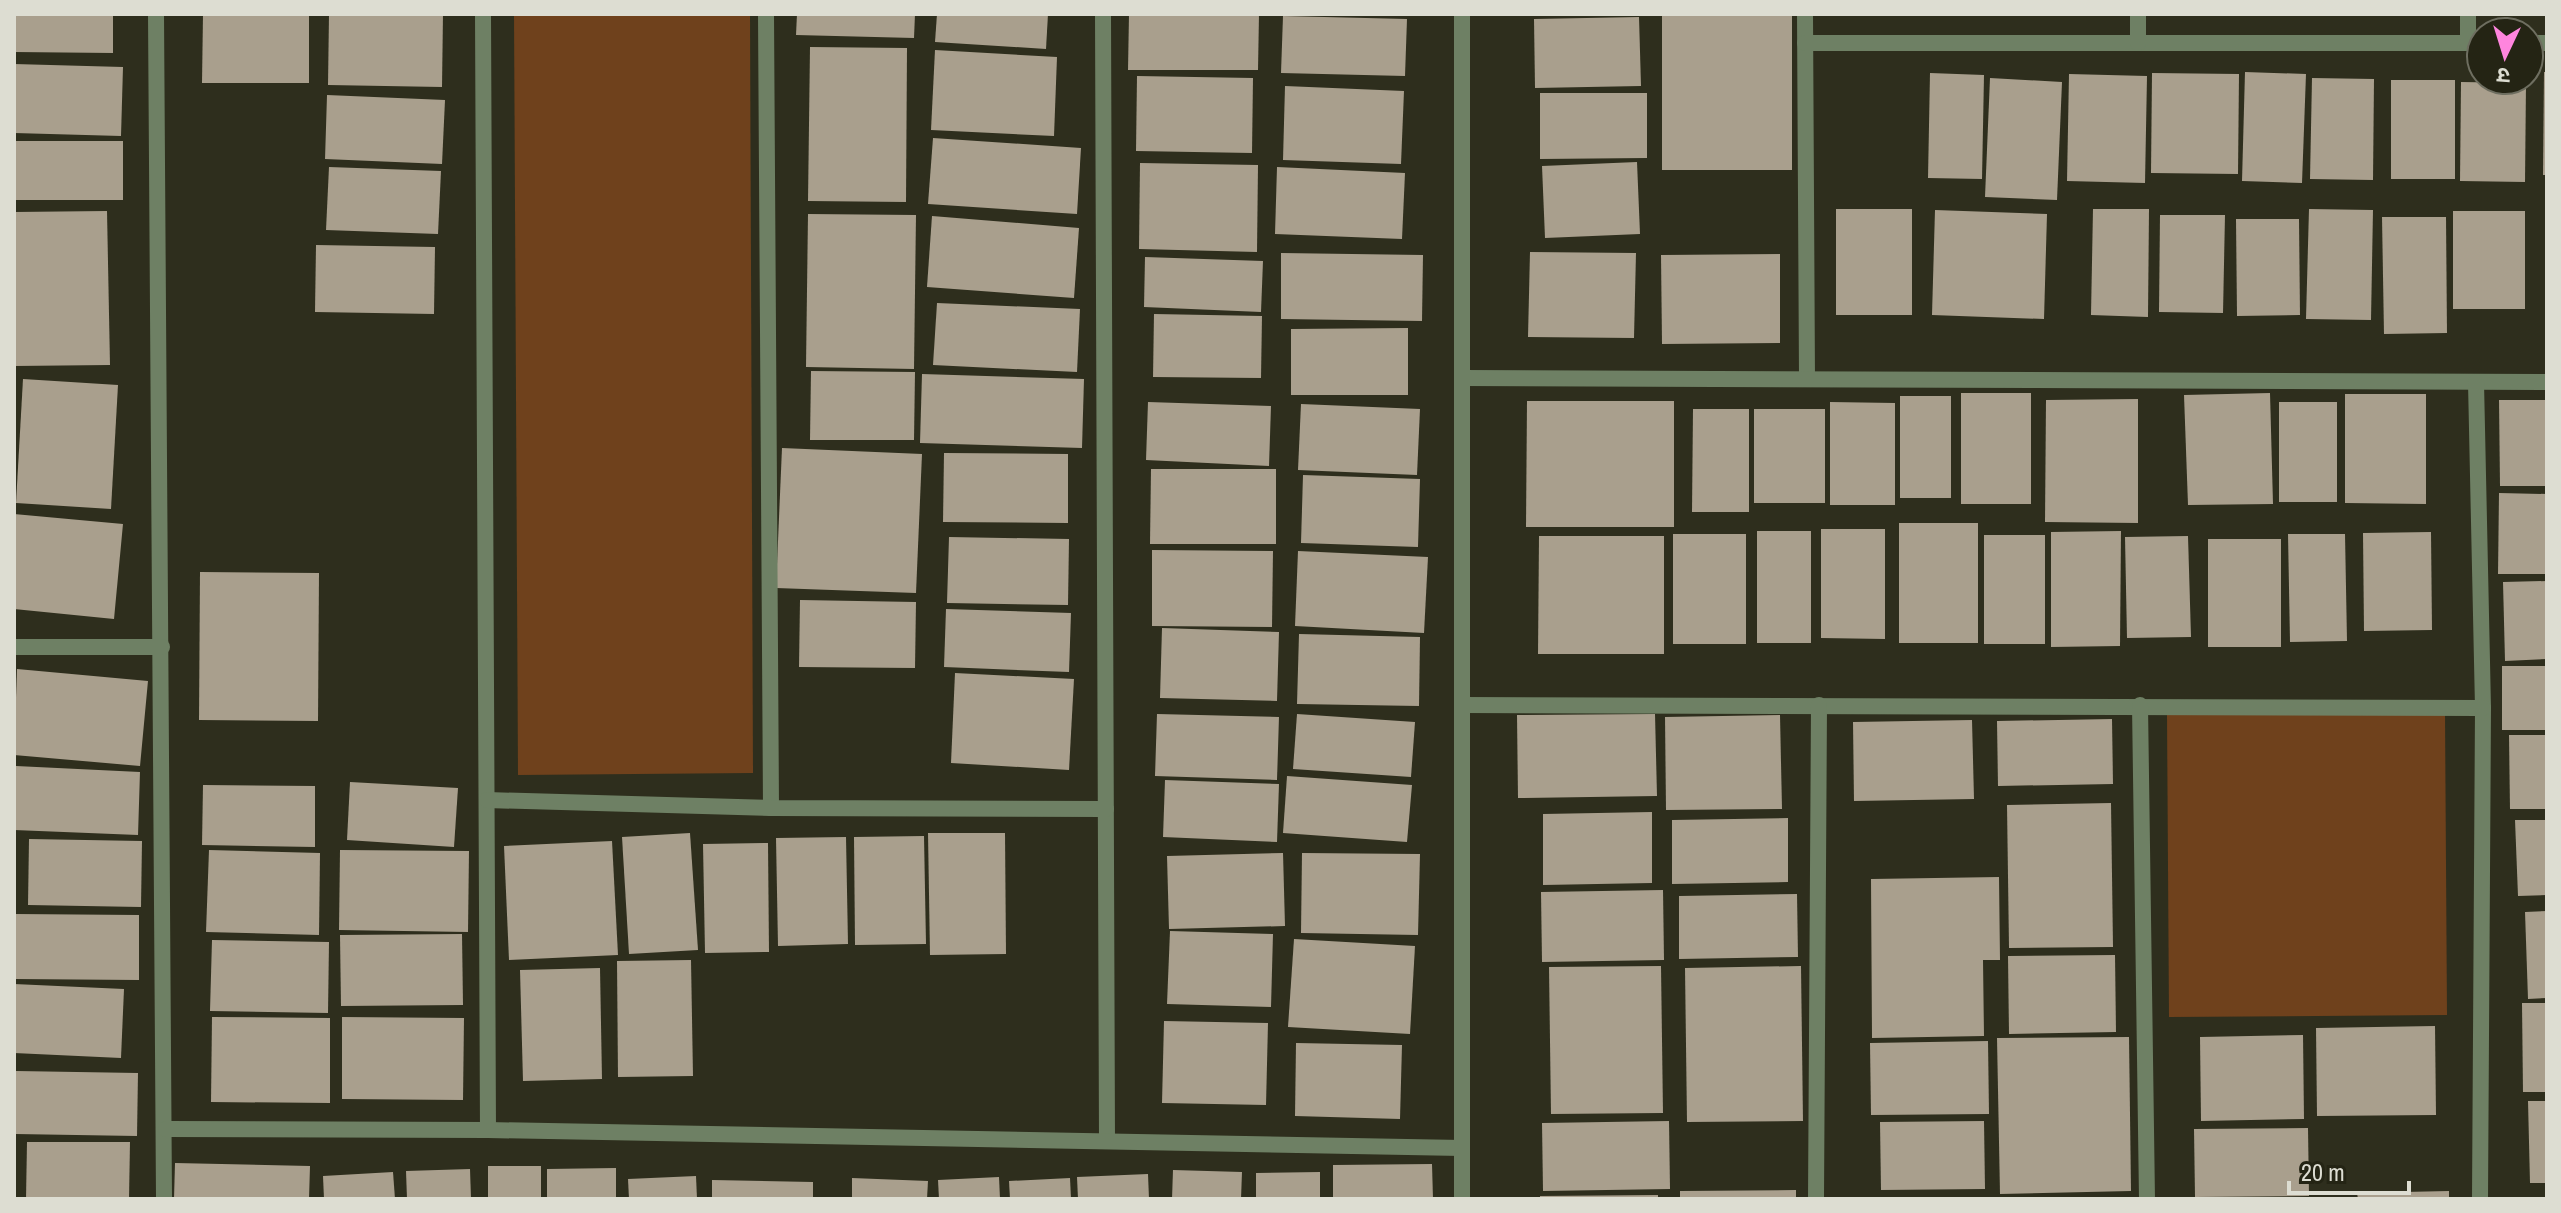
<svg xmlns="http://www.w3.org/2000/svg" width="2561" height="1213" viewBox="0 0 2561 1213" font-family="'Archivo Narrow','Noto Sans Devanagari',sans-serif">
<rect width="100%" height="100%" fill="#2e2e1d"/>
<g fill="#6f411c">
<path d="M514,14h236l3,759 -235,2z"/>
<path d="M2445,713l2,302 -278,2 -2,-302z"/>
</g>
<g fill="#a99f8d">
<path d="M14,14h99v39l-99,-1z"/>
<path d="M203,14h106v69h-107z"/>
<path d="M329,14h114l-1,73 -114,-2z"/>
<path d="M797,14h118l-1,24 -118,-3z"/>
<path d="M937,14h111l-2,35 -111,-7z"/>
<path d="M1129,14h130l-1,56h-130z"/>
<rect x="1662" y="14" width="130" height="156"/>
<path d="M1283,16l124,3 -2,57 -124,-3z"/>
<path d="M1639,17l2,69 -106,2 -1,-69z"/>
<path d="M810,47l97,1 -1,154 -98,-1z"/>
<path d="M935,50l122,7 -3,79 -123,-6z"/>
<path d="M14,64l109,3 -2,69 -107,-3z"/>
<path d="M2245,72l61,2 -4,109 -60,-2z"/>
<path d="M2544,72h3v103h-4z"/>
<path d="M1930,73l54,2 -2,104 -54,-1z"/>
<path d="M2152,73l87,1 -1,100 -87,-1z"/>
<path d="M2069,74l78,2 -2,107 -78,-2z"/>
<path d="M1137,76l116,2 -1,75 -116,-2z"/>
<path d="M1990,78l72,4 -5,118 -72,-3z"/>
<path d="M2312,78l62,1 -1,101 -63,-1z"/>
<rect x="2391" y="80" width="64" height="99"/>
<path d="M2461,82l65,1 -1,99 -65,-1z"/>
<path d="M1285,86l119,5 -3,73 -118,-4z"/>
<path d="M1540,93h107v65l-107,1z"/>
<path d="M327,95l118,5 -3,64 -117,-5z"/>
<path d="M933,138l148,10 -4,66 -149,-10z"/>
<rect x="14" y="141" width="109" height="59"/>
<path d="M1637,162l3,72 -95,4 -3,-72z"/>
<path d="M1140,163l118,2 -1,87 -118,-3z"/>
<path d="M329,167l112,4 -3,63 -112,-4z"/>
<path d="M1277,167l128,6 -3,66 -127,-5z"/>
<rect x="1836" y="209" width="76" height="106"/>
<path d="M2093,209h56l-1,108 -57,-2z"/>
<path d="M2309,209l64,1 -2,110 -65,-1z"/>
<path d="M1935,210l112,4 -3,105 -112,-4z"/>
<path d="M107,211l3,154 -96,1v-154z"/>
<rect x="2453" y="211" width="72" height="98"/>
<path d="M808,214l108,1 -2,154 -108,-2z"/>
<path d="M2160,215h65l-2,98 -64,-1z"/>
<path d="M932,216l147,12 -5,70 -147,-11z"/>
<path d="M2382,217h64l1,116 -63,1z"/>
<path d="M2236,219h63l1,96 -63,1z"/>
<path d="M316,245l119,2 -1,67 -119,-2z"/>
<path d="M1530,252l106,1 -2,85 -106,-1z"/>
<path d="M1281,253l142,2 -1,66 -141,-2z"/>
<path d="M1780,254v89l-118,1 -1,-89z"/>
<path d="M1145,257l118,4 -2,51 -117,-5z"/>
<path d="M937,303l143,6 -3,63 -144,-7z"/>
<path d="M1154,314l108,2 -1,62 -108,-1z"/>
<path d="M1408,328v67h-117v-66z"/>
<path d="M811,371l104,1 -1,68h-104z"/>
<path d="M922,374l162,5 -2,69 -162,-5z"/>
<path d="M23,379l95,6 -7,124 -95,-6z"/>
<rect x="1961" y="393" width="70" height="111"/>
<path d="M2270,393l3,111 -85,1 -4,-110z"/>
<path d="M2345,394h81v110l-81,-1z"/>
<rect x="1900" y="396" width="51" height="102"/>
<path d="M2138,399v124l-93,-1 1,-122z"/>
<path d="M2499,400h48v86h-47z"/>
<path d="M1527,401h147v126h-148z"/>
<path d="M1148,402l123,4 -2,60 -123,-6z"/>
<path d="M1830,402l65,1v102h-65z"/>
<rect x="2279" y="402" width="58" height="100"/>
<path d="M1301,404l119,5 -3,66 -119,-5z"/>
<path d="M1693,409h56v103h-57z"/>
<rect x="1754" y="409" width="71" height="94"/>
<path d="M782,448l140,6 -6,139 -140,-5z"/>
<path d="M944,453l124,1v69l-125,-1z"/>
<path d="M1151,469h125v75h-126z"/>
<path d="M1303,475l117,4 -2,68 -117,-4z"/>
<path d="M2499,493l48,1v80h-49z"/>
<path d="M14,514l109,10 -9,95 -100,-10z"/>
<rect x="1899" y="523" width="79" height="120"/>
<path d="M1821,529h64v110l-64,-1z"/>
<rect x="1757" y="531" width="54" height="112"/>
<path d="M2121,531l-1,115 -69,1v-115z"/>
<path d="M2431,532l1,98 -68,1 -1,-98z"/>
<rect x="1673" y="534" width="73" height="110"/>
<path d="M2288,534h57l2,107 -57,1z"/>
<rect x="1984" y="535" width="61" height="109"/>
<path d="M1539,536h125v118h-126z"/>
<path d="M2188,536l3,101 -64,1 -2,-101z"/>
<path d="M949,537l120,2 -1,66 -121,-2z"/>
<rect x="2208" y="539" width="73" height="108"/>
<path d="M1152,550l121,1 -1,76 -120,-1z"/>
<path d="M1298,551l130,6 -4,76 -129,-7z"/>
<path d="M200,572l119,1 -1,148 -119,-1z"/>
<path d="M2547,581v78l-42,2 -2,-79z"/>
<path d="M800,600l116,2 -1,66 -116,-1z"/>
<path d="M946,609l125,4 -2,59 -125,-5z"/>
<path d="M1162,628l117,4 -2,69 -117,-3z"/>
<path d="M1299,634l121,3 -1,69 -122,-2z"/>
<rect x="2502" y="666" width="45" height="64"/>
<path d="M17,669l131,12 -8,85 -126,-11z"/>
<path d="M955,673l119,6 -5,91 -118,-7z"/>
<path d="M1157,714l122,3 -2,63 -122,-4z"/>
<path d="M1297,714l118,8 -4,55 -118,-8z"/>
<path d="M1655,714l2,82 -139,2 -1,-83z"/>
<path d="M1780,715l2,94 -116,1 -1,-93z"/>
<path d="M2112,719l1,65 -115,2 -1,-65z"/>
<path d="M1972,720l2,79 -120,2 -1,-79z"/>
<path d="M2509,735h38v74h-37z"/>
<path d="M16,766l124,6 -2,63 -124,-5z"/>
<path d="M1287,776l125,9 -5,57 -124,-9z"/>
<path d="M1165,780l114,4 -2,58 -114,-5z"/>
<path d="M350,782l108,6 -4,59 -107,-7z"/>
<path d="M203,785l112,1v61l-113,-2z"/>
<path d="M2111,803l2,144 -104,1 -2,-143z"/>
<path d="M1652,812v71l-109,2v-71z"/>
<path d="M1788,818v64l-116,2v-64z"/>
<path d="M2515,820h32v75l-29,1z"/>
<path d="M690,833l8,117 -69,4 -7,-117z"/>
<path d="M928,833h77l1,121 -76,1z"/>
<path d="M924,836l2,108 -71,1 -1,-108z"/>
<path d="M846,837l2,107 -70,2 -2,-108z"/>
<path d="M29,839l113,2 -1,66 -113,-2z"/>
<path d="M612,841l6,114 -109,5 -5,-114z"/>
<path d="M768,843l1,109 -64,1 -2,-109z"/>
<path d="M209,850l111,3 -1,82 -113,-3z"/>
<path d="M340,850l129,1 -1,81 -129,-2z"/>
<path d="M1283,853l2,73 -116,3 -2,-73z"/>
<path d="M1302,853l118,1 -2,81 -117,-2z"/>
<path d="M1999,877l1,83h-17l1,76 -112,2 -1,-159z"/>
<path d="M1663,890l1,70 -122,2 -1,-70z"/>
<path d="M1797,894l1,63 -119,2v-63z"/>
<path d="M2547,911v87l-19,1 -3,-87z"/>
<path d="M15,914l124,1v65l-125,-1z"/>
<path d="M1170,931l103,3 -2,73 -104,-3z"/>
<path d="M462,934l1,71 -122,1 -1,-71z"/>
<path d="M1294,939l121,7 -5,88 -122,-7z"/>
<path d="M212,940l117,2 -1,71 -118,-2z"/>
<path d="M2115,955l1,77 -107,2 -1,-78z"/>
<path d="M691,960l2,116 -75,1 -1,-116z"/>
<path d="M1661,966l2,147 -112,1 -2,-147z"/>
<path d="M1801,966l2,155 -116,1 -2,-154z"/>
<path d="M600,968l2,111 -79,2 -3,-111z"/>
<path d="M14,984l110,5 -3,69 -107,-5z"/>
<path d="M2522,1003h25v89h-24z"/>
<path d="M212,1017l118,1v85l-119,-1z"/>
<path d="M342,1017l122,1 -1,82 -121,-1z"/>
<path d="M1164,1021l104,2 -2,82 -104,-2z"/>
<path d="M2435,1026l1,89 -119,1 -1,-88z"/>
<path d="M2303,1035l1,84 -103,2 -1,-84z"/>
<path d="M2129,1037l2,154 -131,3 -3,-156z"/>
<path d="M1988,1041l1,73 -118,1 -1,-72z"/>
<path d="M1296,1043l106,2 -2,74 -105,-3z"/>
<path d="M16,1071l122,2 -1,63 -122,-2z"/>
<path d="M2528,1101h19v82h-17z"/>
<path d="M1669,1121l1,68 -127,2 -1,-68z"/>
<path d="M1984,1121l1,68 -104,1 -1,-68z"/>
<path d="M2308,1128l1,68 -114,1 -1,-68z"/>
<path d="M27,1142h103l-1,57h-103z"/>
<path d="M175,1163l135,3 -1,33h-135z"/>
<path d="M1432,1164l1,35h-100v-34z"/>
<rect x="488" y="1166" width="53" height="33"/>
<path d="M616,1168v31h-69v-30z"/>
<path d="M470,1169l1,30h-64l-1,-28z"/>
<path d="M1173,1170l69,2 -1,27h-69z"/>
<path d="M393,1172l2,27h-71l-1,-23z"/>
<path d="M1320,1172v27h-64v-26z"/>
<path d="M1148,1174l1,25h-71l-1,-22z"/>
<path d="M696,1176l1,23h-68l-1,-20z"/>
<path d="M999,1177l1,22h-61l-1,-19z"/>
<path d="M852,1178l76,3 -1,18h-75z"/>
<path d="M1070,1178l1,21h-61l-1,-18z"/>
<path d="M712,1180l101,2v17h-101z"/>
<path d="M1796,1190v9h-116v-8z"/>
<path d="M2449,1191v8h-91l-1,-6z"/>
<path d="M1658,1195v4h-118v-3z"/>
</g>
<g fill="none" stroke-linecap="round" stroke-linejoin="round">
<g stroke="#6e8064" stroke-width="16">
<path d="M156,14l8,1185"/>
<path d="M483,14l5,1116"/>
<path d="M766,14l5,794"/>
<path d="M1103,14l4,1127"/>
<path d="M1805,14l2,365"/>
<path d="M1805,43h676"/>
<path d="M2138,43v-29"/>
<path d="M2468,43v-29"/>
<path d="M2529,43h18"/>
<path d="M1462,378l1085,4"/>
<path d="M2476,382l7,326 -3,491"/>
<path d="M14,647h148"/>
<path d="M1462,705l1021,3"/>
<path d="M2140,705l7,494"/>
<path d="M487,800l284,8 335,1"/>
<path d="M166,1129l322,1 974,18"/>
<path d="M1462,1199v-1185"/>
<path d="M1816,1199l3,-494"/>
</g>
</g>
<rect width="2561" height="1213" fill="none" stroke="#ddddd2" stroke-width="32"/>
<g transform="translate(2505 56) rotate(184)"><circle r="38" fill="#242414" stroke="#6e6e60" stroke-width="2"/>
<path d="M0-6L14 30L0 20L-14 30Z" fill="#ff85de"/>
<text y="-12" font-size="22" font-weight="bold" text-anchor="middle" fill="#ddddd2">उ</text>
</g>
<path d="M2289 1181v12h120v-12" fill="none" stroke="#ddddd2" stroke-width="4"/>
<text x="2301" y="1181" font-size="24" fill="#ddddd2" stroke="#242414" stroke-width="6" paint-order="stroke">20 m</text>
</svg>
